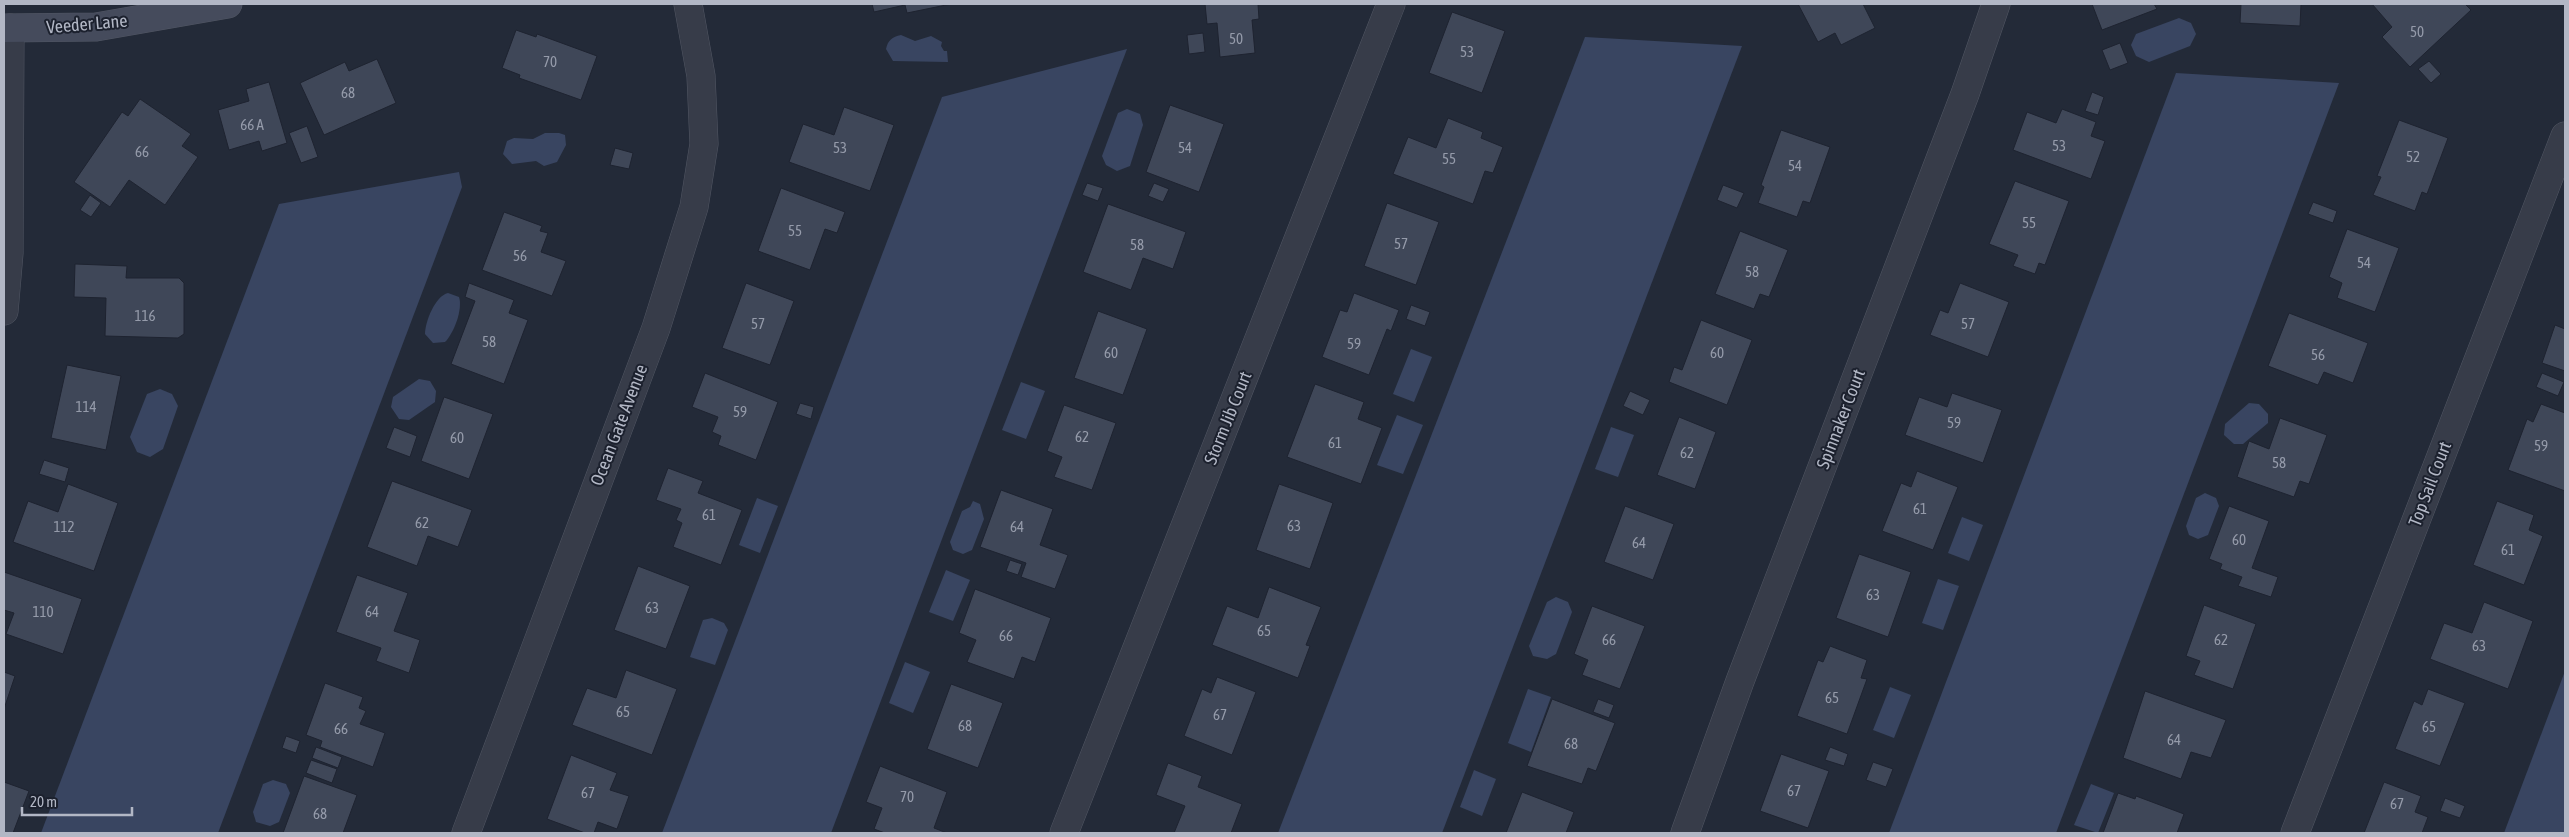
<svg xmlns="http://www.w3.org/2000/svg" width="2569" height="837" viewBox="0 0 2569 837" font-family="'Asap Condensed',sans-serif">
<rect width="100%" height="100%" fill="#232a38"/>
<g fill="#394561">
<path d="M2179,18l12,5 5,11 -6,12 -41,16 -13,-6 -5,-11 5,-11z"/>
<path d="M901,35l14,6 16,-5 11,6 -1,4 3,5h3l1,11 -55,-1 -7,-12c2,-9 6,-12 15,-14z"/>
<path d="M1585,37l157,9 -300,787h-164z"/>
<path d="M1127,49l-296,784h-169l280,-736z"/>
<path d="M2176,73l163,10 -283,750h-167z"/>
<path d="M1127,109l13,5 3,11 -13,41 -13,5 -11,-6 -4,-9 16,-43z"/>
<path d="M545,133h14l6,2 1,10 -9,17 -13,4 -8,-5 -24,3 -9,-10 4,-13 7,-3 19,1z"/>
<path d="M459,172l3,15 -244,646h-177l238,-629z"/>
<path d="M448,293l11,4c4,12 -5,36 -14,45l-12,1 -8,-9c0,-12 10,-38 23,-41z"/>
<path d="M1411,349l21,8 -18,45 -21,-8z"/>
<path d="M419,379l11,2 6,10 -1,11 -26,18 -10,-1 -8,-12 2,-10z"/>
<path d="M1021,382l24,9 -19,48 -24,-9z"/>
<path d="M160,389l12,5 6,12 -15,43 -13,8 -13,-5 -7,-15 17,-43z"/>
<path d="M2249,403l10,1 9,10v9l-25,21h-9l-10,-9 1,-11z"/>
<path d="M1397,415l26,10 -20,49 -26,-9z"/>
<path d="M1611,427l23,8 -16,42 -23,-8z"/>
<path d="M2205,493l11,5 3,8 -11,29 -10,4 -9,-4 -3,-9 10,-28z"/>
<path d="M757,498l21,8 -18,47 -21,-8z"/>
<path d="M973,501l7,3 4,15 -12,31 -9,4 -10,-4 -3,-8 12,-31 8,-4z"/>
<path d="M1962,517l21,8 -14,36 -21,-8z"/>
<path d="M946,570l24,10 -17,41 -24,-9z"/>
<path d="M1938,579l21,7 -16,44 -21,-7z"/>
<path d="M1556,597l12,5 4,10 -16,42 -9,5 -14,-3 -4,-10 18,-44z"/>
<path d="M712,618l12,5 4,7 -13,35 -25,-8 13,-37z"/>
<path d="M905,662l25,10 -17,41 -24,-10z"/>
<path d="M2565,671v162h-61z"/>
<path d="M1890,687l21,8 -17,43 -21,-8z"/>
<path d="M1528,689l23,8 -20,55 -23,-9z"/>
<path d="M1474,770l22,9 -14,37 -22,-9z"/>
<path d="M273,780l13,4 4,9 -11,29 -9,4 -14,-4 -3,-10 10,-28z"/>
<path d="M2091,784l23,9 -16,40 -24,-8z"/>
</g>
<g fill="#3f4758" stroke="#1e2330">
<path d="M872,4h79l-44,9 -2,-8 -31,7z"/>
<path d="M1205,4h53l1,15 -7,1 3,33 -35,4 -3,-34 -10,1z"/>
<path d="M1798,4h65l12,24 -34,17 -6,-12 -17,9z"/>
<path d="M2092,4h62l3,5 -55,21z"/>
<path d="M2241,4h60l-1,22 -60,-3z"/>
<path d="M2372,4h93l6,6 -61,57 -28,-30 10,-10z"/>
<path d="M1452,12l53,19 -23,62 -53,-20z"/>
<path d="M516,30l20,7 1,-3 60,22 -16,44 -62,-22 1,-3 -18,-7z"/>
<path d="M1203,33l2,19 -16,2 -2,-19z"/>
<path d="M2120,43l8,20 -18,7 -8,-20z"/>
<path d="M377,59l19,44 -72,32 -24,-52 45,-21 4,9z"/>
<path d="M2429,61l12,13 -10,9 -13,-14z"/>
<path d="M269,82l18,61 -25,8 -3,-10 -30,9 -11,-40 31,-9 -3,-12z"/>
<path d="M2092,92l12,5 -6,18 -13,-4z"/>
<path d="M140,99l51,35 -9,12 16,11 -33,48 -36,-25 -19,27 -36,-25 48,-70 6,4z"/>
<path d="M1170,105l54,19 -25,68 -53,-20z"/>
<path d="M844,107l50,18 -24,66 -81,-29 14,-38 31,11z"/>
<path d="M2062,109l34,13 -5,14 14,5 -14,38 -78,-29 14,-38 29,11z"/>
<path d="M1448,118l35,14 -2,6 22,9 -10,26 -8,-2 -12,33 -80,-30 15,-37 28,11z"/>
<path d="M2399,120l49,18 -21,56 -5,-2 -7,19 -42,-16 8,-18 -4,-1z"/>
<path d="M307,126l11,31 -17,6 -12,-30z"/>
<path d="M1781,130l49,17 -20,56 -7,-2 -6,16 -39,-14 6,-16 -3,-2z"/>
<path d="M615,148l18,5 -4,16 -19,-4z"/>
<path d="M2015,181l54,20 -24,64 -6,-2 -4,11 -22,-8 5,-11 -29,-11z"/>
<path d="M1087,183l16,5 -5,13 -16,-6z"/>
<path d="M1154,183l15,6 -6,13 -15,-6z"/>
<path d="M1723,185l21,8 -7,15 -20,-8z"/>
<path d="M781,188l64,24 -8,21 -12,-4 -15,41 -52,-19z"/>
<path d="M90,195l11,8 -10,14 -11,-7z"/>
<path d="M2313,202l24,9 -4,12 -25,-9z"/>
<path d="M1387,203l52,19 -23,63 -52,-19z"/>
<path d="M1108,204l78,28 -13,37 -30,-11 -12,32 -48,-18z"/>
<path d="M504,212l38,14 -2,5 8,2 -7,19 25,9 -14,35 -70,-26z"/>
<path d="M2347,229l52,19 -24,64 -38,-14 5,-15 -13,-6z"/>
<path d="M1740,231l48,19 -19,47 -9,-3 -6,15 -39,-15z"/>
<path d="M75,264l52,2 -1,12h53l5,5v51l-6,4 -73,-2 1,-38 -32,-1z"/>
<path d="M469,283l45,17 -5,13 19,7 -24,64 -53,-20 24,-63 -10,-4z"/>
<path d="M746,283l48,18 -24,64 -48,-17z"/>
<path d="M1960,283l49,19 -21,55 -58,-22 10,-25 8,3z"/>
<path d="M1354,293l45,17 -8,21 -4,-2 -18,46 -47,-18 18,-47 7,2z"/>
<path d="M1411,305l19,7 -5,14 -19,-7z"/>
<path d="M1098,311l49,18 -24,66 -49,-17z"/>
<path d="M2289,313l79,30 -15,40 -29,-11 -6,13 -50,-19z"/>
<path d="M1701,320l51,20 -25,65 -58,-23 5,-15 8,3z"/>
<path d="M2555,325l10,4v42l-23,-8z"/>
<path d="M67,365l54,11 -15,74 -55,-12z"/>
<path d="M705,373l73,29 -22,58 -38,-15 3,-9 -9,-4 6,-15 -26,-10z"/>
<path d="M2542,373l22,9 -6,14 -22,-9z"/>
<path d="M1315,384l49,18 -6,17 24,9 -21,56 -74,-27z"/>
<path d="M1630,391l20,9 -7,15 -20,-9z"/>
<path d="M1952,393l50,17 -19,53 -78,-28 14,-38 28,10z"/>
<path d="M444,397l49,17 -24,65 -48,-18z"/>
<path d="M800,403l14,4 -3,12 -15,-5z"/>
<path d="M2541,404l24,9v78l-57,-21 19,-51 6,3z"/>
<path d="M1064,405l52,18 -24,67 -38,-13 8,-20 -15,-6z"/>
<path d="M1679,417l37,15 -21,57 -38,-14z"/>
<path d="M2280,418l47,17 -18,49 -9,-3 -6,16 -57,-20 12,-36 20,8z"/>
<path d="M394,427l23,9 -7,21 -24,-9z"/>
<path d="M44,460l25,8 -4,14 -26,-8z"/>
<path d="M668,468l35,13 -5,12 44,17 -21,55 -48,-18 9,-24 -6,-3 5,-11 -25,-9z"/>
<path d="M1917,471l41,16 -25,63 -51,-19 19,-48 10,4z"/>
<path d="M392,481l80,29 -14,37 -30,-11 -11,30 -50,-19z"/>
<path d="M68,484l50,19 -24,68 -81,-29 15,-41 30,11z"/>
<path d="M1279,484l54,19 -23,66 -54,-19z"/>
<path d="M1001,490l52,19 -13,36 28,10 -13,34 -34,-12 5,-14 -46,-16z"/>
<path d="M2497,501l37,14 -5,15 14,6 -19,49 -51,-20z"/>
<path d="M1625,506l49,18 -21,56 -49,-18z"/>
<path d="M2229,506l40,15 -17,47 26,9 -7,20 -33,-11 4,-9 -22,-8 2,-5 -13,-5z"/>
<path d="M1859,554l52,18 -23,65 -52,-19z"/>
<path d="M1010,560l12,4 -4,11 -12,-4z"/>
<path d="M638,566l52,20 -24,63 -52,-19z"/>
<path d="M4,572l78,27 -19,55 -57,-20 8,-21 -10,-3z"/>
<path d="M357,575l51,18 -14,38 26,9 -11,33 -33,-12 5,-13 -45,-16z"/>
<path d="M1269,587l52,20 -15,38 4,1 -12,32 -86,-33 15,-39 31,12z"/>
<path d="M975,589l76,29 -16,44 -13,-5 -8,22 -47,-17 9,-22 -17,-7z"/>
<path d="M2484,602l49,19 -25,68 -78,-30 14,-36 28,10z"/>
<path d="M2204,605l52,19 -23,65 -39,-14 6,-14 -14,-5z"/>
<path d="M1592,606l53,20 -25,63 -38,-14 6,-15 -14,-6z"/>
<path d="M1830,646l37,14 -6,18 6,1 -20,55 -50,-18 21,-56 5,2z"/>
<path d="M626,670l51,19 -25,66 -80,-30 15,-37 29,10z"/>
<path d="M4,672l11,4 -11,33z"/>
<path d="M1217,677l39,15 -24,63 -48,-19 18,-47 9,4z"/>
<path d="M325,683l38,14 -4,11 7,3 -6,13 25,9 -12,34 -53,-20 2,-6 -16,-6z"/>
<path d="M951,684l52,19 -25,65 -51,-19z"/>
<path d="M2428,689l37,14 -25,63 -45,-17 19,-48 8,4z"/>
<path d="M2145,691l81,29 -15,38 -20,-6 -10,27 -58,-21z"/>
<path d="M1552,699l63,24 -19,48 -8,-3 -6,16 -55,-18z"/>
<path d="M1598,699l16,6 -5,13 -16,-6z"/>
<path d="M286,736l14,5 -4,12 -14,-5z"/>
<path d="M316,747l26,10 -4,11 -26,-10z"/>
<path d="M1830,747l18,7 -4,12 -19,-6z"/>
<path d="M1781,754l48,17 -21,57 -48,-17z"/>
<path d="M571,755l46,18 -7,17 19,6 -12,33 -19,-7 -4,11h-9l-38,-14z"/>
<path d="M311,760l26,9 -5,14 -26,-10z"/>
<path d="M1873,762l20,7 -7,18 -20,-7z"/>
<path d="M1168,763l34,13 -4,11 44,17 -11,29h-57l11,-27 -29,-11z"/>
<path d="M880,766l67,26 -13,36 13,5h-62l-11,-4 8,-21 -16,-6z"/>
<path d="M304,776l53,19 -14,38h-60z"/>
<path d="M4,782l25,9 -16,42h-9z"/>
<path d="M2384,782l37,14 -6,16 13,5 -6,16h-58z"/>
<path d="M1522,792l52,20 -8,21h-60z"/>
<path d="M2118,793l17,6 1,-3 48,18 -7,19h-74z"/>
<path d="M2445,798l20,8 -5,12 -20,-7z"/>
</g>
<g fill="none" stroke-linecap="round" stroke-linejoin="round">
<g stroke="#525764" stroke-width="29">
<g id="street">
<path d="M4,311l5,-58 1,-225"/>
<path d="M466,833l190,-505 38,-121 10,-63 -3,-68 -13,-72"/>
<path d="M1064,833l327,-829"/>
<path d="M1685,833l55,-152 225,-587 31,-90"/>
<path d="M2295,833l270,-697"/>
</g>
</g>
<g stroke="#525764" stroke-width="29">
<path id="secondary" d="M4,28l92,-1 132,-23"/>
</g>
<use href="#street" stroke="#373c49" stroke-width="28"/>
<use href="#secondary" stroke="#454b5c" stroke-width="28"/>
</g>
<g text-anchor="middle" stroke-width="4" stroke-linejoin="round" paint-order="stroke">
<g font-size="15" fill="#959baa">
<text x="2417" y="37">50</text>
<text x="1236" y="44">50</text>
<text x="1467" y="57">53</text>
<text x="550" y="67">70</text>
<text x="348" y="98">68</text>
<text x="252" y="130">66 A</text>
<text x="2059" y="151">53</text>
<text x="840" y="153">53</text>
<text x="1185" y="153">54</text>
<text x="142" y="157">66</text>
<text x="2413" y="162">52</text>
<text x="1449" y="164">55</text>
<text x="1795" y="171">54</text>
<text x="2029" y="228">55</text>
<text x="795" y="236">55</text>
<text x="1401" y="249">57</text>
<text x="1137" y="250">58</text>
<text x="520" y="261">56</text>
<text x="2364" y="268">54</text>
<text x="1752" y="277">58</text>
<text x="145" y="321">116</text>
<text x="758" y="329">57</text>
<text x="1968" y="329">57</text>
<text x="489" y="347">58</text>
<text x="1354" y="349">59</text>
<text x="1111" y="358">60</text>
<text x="1717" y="358">60</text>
<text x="2318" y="360">56</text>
<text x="86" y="412">114</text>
<text x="740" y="417">59</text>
<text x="1954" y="428">59</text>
<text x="1082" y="442">62</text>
<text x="457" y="443">60</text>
<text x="1335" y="448">61</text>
<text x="2541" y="451">59</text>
<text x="1687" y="458">62</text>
<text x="2279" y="468">58</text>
<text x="1920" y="514">61</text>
<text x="709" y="520">61</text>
<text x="422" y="528">62</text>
<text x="1294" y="531">63</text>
<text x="64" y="532">112</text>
<text x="1017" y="532">64</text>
<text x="2239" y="545">60</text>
<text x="1639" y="548">64</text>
<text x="2508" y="555">61</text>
<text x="1873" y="600">63</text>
<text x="652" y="613">63</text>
<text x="43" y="617">110</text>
<text x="372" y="617">64</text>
<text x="1264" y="636">65</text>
<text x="1006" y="641">66</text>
<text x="1609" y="645">66</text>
<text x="2221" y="645">62</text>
<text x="2479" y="651">63</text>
<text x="1832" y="703">65</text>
<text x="623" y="717">65</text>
<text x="1220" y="720">67</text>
<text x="965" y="731">68</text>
<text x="2429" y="732">65</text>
<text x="341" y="734">66</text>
<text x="2174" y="745">64</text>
<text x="1571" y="749">68</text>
<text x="1794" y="796">67</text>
<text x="588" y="798">67</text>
<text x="907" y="802">70</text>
<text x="2397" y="809">67</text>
<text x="320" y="819">68</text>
</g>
<g font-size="18" fill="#b2b7c5" stroke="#1c212e">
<text transform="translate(87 24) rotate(-5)" y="6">Veeder Lane</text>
<text transform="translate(1228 418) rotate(-68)" y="6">Storm Jib Court</text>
<text transform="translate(1841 419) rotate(-69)" y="6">Spinnaker Court</text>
<text transform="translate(619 425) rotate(-69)" y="6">Ocean Gate Avenue</text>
<text transform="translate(2430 484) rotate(-69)" y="6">Top Sail Court</text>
</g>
</g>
<rect width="2569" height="837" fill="none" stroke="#b2b7c5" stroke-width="10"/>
<path d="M22 807v8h110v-8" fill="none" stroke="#b2b7c5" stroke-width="2.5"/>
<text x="30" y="807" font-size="15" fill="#b2b7c5" stroke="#1c212e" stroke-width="4" paint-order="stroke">20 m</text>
</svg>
